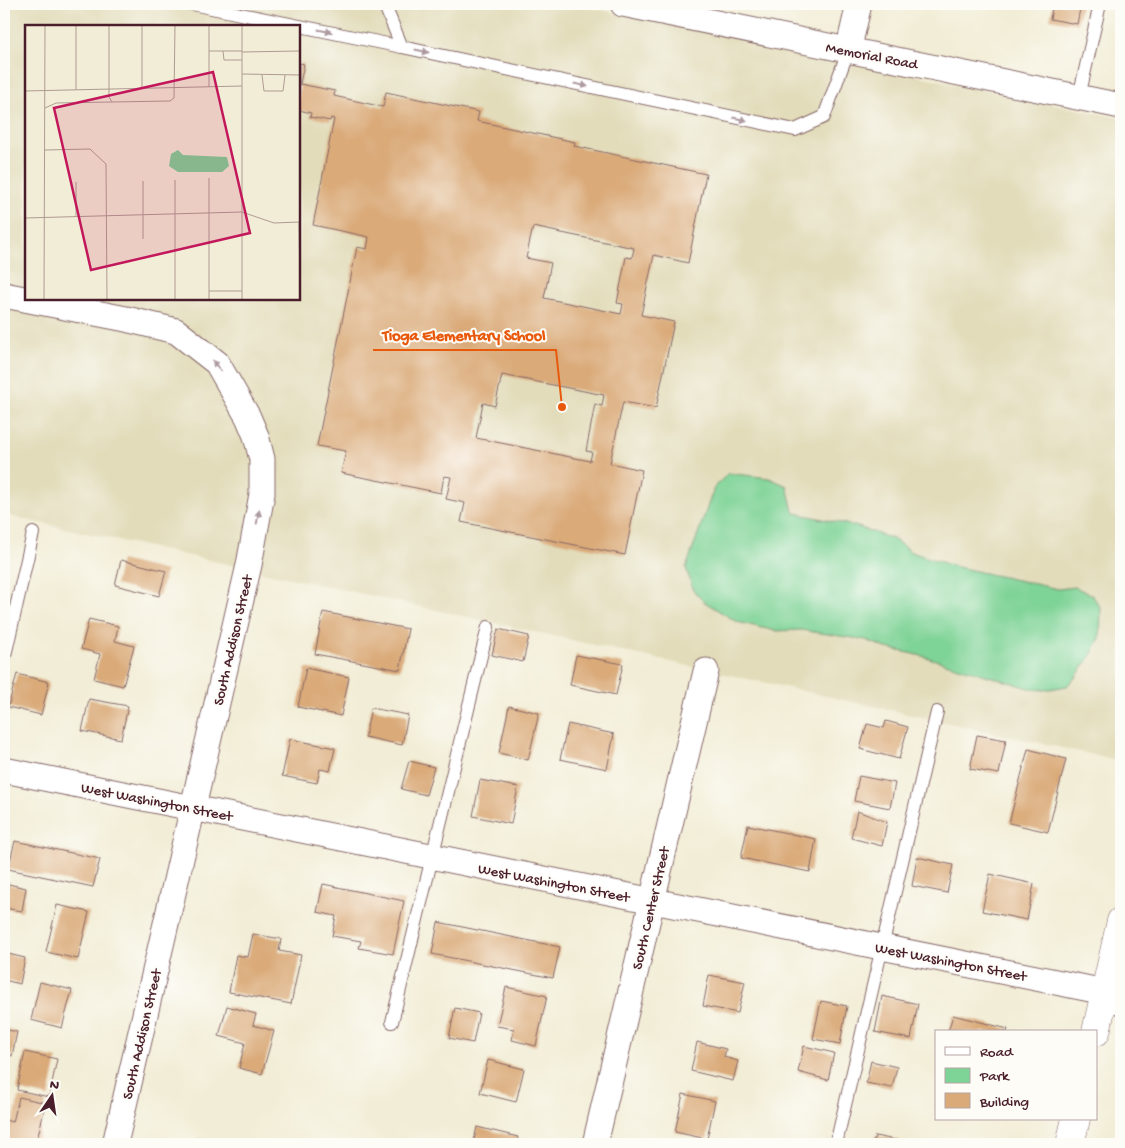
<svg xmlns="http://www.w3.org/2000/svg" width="1125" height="1148" viewBox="0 0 1125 1148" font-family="'Gochi Hand',sans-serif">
<rect width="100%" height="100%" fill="#fdfcf7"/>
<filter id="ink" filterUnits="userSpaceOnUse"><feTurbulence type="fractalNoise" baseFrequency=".02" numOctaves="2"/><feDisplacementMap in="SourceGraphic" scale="10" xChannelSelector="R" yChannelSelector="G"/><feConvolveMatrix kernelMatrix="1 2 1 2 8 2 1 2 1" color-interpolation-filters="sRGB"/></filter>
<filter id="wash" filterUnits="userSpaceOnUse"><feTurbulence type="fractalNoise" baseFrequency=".0096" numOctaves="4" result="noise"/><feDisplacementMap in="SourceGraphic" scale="20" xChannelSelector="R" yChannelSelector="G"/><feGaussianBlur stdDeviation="1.12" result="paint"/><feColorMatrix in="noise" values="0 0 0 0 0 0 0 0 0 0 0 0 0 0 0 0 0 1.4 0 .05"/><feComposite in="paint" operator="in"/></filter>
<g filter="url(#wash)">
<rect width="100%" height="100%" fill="#f2edd6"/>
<path fill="#e2dcba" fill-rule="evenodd" d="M4,4h569l548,114v643l-1117,-246zM26,26h273v273h-273z"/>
<path fill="#7ed396" stroke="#647960" d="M728,473l41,5 18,8 5,21 3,6 60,13 38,13 18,13 42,14 105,23 17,-2 17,8 9,13 -1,30 -11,21 -14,19 -8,8 -22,4 -13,-1 -110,-33 -36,-8 -20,-8 -65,-10 -26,1 -38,-9 -34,-21 -10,-11 -7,-22 28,-80z"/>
<g id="blocks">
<g fill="#daaa79" fill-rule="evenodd">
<path d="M1053,4h28l-4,20 -27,-5z"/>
<path d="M299,63l5,1 -4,20 35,7 -1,5 49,11 3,-15 93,20 -2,9 98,21 -1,4 132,28 -18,89 -34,-8 -13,60 33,7 -18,86 -33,-6 -13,61 32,7 -17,85 -164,-33 4,-19 -19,-4 5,-22 -7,-1 -3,17 -100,-20 5,-22 -29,-5 40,-199 10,2 2,-12 -56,-12 21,-106 -3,-1 -1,3 -20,-4 1,-4 -12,-3zM533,227l101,21 -2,10 -6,-1 -9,46 6,1 -2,10 -77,-16 7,-35 -25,-5zM502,375l102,20 -2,11 -7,-2 -9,47 6,1 -2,9 -114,-23 7,-35 12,3z"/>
<path d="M121,560l45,11 -7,25 -44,-11z"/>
<path d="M323,612l85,17 -8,41 -85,-16z"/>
<path d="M89,619l29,7 -3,15 19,5 -11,40 -29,-7 6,-25 -19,-5z"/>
<path d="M498,629l31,7 -6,26 -31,-7z"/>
<path d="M576,655l47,9 -7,31 -46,-10z"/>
<path d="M306,668l43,9 -8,39 -43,-9z"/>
<path d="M17,674l32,8 -8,33 -33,-8z"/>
<path d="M89,699l39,7 -7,33 -39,-8z"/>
<path d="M509,706l30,7 -11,47 -29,-7z"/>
<path d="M371,708l37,7 -6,30 -37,-8z"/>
<path d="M886,721l22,6 -9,32 -39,-10 7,-25 17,4z"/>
<path d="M568,724l46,10 -7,35 -47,-10z"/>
<path d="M977,735l29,5 -7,34 -29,-5z"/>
<path d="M290,739l45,9 -5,23 -10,-2 -3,14 -35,-7z"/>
<path d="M1028,749l38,10 -18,73 -39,-9z"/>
<path d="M409,761l25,6 -8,28 -25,-6z"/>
<path d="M859,776l36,7 -5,25 -36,-7z"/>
<path d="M480,780l38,7 -7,37 -38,-8z"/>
<path d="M857,811l30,11 -5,24 -31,-8z"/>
<path d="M748,825l68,14 -6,33 -69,-14z"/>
<path d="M15,841l85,18 -7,28 -85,-18z"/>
<path d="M917,857l36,8 -6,28 -35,-7z"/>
<path d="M990,874l44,10 -7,36 -45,-9z"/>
<path d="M4,883l22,5 -4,23 -18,-3z"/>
<path d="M323,884l81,17 -11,53 -34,-6 2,-7 -29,-5 4,-20 -19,-4z"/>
<path d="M57,905l32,7 -11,47 -32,-7z"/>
<path d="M438,922l122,25 -7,31 -121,-24z"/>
<path d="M253,934l28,5 -2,12 22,4 -10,49 -62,-12 7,-37 12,2z"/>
<path d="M4,953l21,5 -5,26 -16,-4z"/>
<path d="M709,975l36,7 -7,31 -35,-7z"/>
<path d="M40,982l32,8 -10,38 -31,-8z"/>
<path d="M506,987l41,9 -11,50 -24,-6 2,-11 -17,-3z"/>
<path d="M882,996l36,8 -7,35 -36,-7z"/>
<path d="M821,1001l26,5 -7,38 -27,-5z"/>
<path d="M227,1006l29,8 -3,11 21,6 -12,43 -23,-6 6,-25 -26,-7z"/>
<path d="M455,1008l24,5 -6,30 -24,-5z"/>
<path d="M953,1015l55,14 -1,3h-59z"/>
<path d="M4,1029l13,3 -5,24 -8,-1z"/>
<path d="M697,1042l29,7 -2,8 14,4 -5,20 -42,-10z"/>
<path d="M804,1046l30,7 -6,27 -30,-8z"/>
<path d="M25,1052l32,7 -8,38 -32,-7z"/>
<path d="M488,1060l36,9 -8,33 -36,-9z"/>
<path d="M871,1061l26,6 -5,21 -26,-5z"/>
<path d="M683,1094l32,7 -8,38 -32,-7z"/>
<path d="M19,1097l27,6 -10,41h-32v-24l9,2z"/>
<path d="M477,1127l41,10 -2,7h-43z"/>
<path d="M875,1136l36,7v1h-38z"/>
<path d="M198,1138l28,5v1h-29z"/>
</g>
</g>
</g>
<g filter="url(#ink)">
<use href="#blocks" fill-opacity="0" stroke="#856767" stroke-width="1"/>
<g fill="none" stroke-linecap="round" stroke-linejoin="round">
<g stroke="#856767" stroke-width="14">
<g id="service">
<path d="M192,4l210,43"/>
<path d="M389,4l-2,7 15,36 393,83 29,-13 24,-66"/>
<path d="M1079,97l21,-93"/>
<path d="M4,660l29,-127"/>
<path d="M392,1022l96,-395"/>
<path d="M836,1144l101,-432"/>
</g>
</g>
<g stroke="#856767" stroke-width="27">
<g id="minor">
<path d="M623,4l498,102"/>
<path d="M848,51l11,-47"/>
<path d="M4,295l122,24 50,12 41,32 31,54 8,19 6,23v35l-13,71 -134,579"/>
<path d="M4,770l1101,222 16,10"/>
<path d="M595,1144l111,-473"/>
</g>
</g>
<g stroke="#856767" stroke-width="29">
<g id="secondary">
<path d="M1096,1032l25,-111"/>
<path d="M1070,1144l6,-25"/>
</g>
</g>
<use href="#service" stroke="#fff" stroke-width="12"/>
<use href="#minor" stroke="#fff" stroke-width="25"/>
<use href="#secondary" stroke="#fff" stroke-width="28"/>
</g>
<defs><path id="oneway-solid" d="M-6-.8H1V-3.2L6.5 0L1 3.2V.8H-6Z" transform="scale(1.25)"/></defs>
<g fill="#ae9aa0">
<use href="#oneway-solid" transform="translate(325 31) rotate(12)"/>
<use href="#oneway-solid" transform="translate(422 51) rotate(12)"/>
<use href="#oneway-solid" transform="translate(581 85) rotate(12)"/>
<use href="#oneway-solid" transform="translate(740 119) rotate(12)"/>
<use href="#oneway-solid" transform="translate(217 366) rotate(-128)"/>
<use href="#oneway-solid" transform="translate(258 517) rotate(-79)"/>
</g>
</g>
<g text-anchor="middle" stroke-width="4" stroke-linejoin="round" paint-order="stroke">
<g font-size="15" fill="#4a1f2b" stroke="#fdfcf7">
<text transform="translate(872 55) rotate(11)" y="5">Memorial Road</text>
<text transform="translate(232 640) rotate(-77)" y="5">South Addison Street</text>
<text transform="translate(157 801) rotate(11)" y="5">West Washington Street</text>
<text transform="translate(554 882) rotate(11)" y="5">West Washington Street</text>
<text transform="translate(650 908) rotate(-77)" y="5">South Center Street</text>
<text transform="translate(951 961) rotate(11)" y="5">West Washington Street</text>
<text transform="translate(141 1034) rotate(-77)" y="5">South Addison Street</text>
</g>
</g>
<g transform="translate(25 25)">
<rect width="275" height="275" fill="#f2edd6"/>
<path d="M153,125l5,5 44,2 2,9 -7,6h-44l-9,-6 2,-12z" fill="#7ed396"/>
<path fill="none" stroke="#af9b92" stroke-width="1" d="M51,0v65M84,0v72l3,5 58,-1 4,-3 1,-73M117,0v63M217,0v275M184,26h33M198,26l1,9h18M217,27l58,-1M217,49l58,1M237,50l2,16h19l2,-16M184,62v-62M0,66l217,-5M20,83l11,-5 56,-1M20,125l45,-1 16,15 1,136M51,157v35M0,193l217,-6 32,11 26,-1M274,197l1,69M118,214v-58M184,266h33M19,275l1,-275M150,275v-120M184,275v-122"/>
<path fill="#c2185b" fill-opacity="0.15" stroke="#c2185b" stroke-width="2.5" d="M188,47l37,161 -159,37 -37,-162z"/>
<rect width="275" height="275" fill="none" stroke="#4a1f2b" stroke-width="2.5"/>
</g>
<path fill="none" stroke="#e8590c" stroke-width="2" d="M562 407L556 350H373"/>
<circle fill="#e8590c" stroke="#fdfcf7" stroke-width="2" cx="562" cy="407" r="5"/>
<g font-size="16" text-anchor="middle" font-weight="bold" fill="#e8590c" stroke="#fdfcf7" stroke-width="4" stroke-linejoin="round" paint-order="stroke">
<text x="464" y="340">Tioga Elementary School</text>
</g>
<rect width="1125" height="1148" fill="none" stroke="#fdfcf7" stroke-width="20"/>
<rect x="935" y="1030" width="162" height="90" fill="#fdfcf7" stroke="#b5a4a5"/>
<rect x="945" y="1047" width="25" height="8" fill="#ffffff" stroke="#b5a4a5"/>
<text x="980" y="1056" font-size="15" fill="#4a1f2b">Road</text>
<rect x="945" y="1068" width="25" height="15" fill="#7ed396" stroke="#b5a4a5"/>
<text x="980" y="1080" font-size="15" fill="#4a1f2b">Park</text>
<rect x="945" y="1093" width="25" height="15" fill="#daaa79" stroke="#b5a4a5"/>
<text x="980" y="1106" font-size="15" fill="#4a1f2b">Building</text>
<g transform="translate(52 1096) rotate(13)" stroke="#fdfcf7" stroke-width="4" paint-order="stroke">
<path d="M0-4L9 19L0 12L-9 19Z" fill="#4a1f2b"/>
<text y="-8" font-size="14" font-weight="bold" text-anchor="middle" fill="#4a1f2b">N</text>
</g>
</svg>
